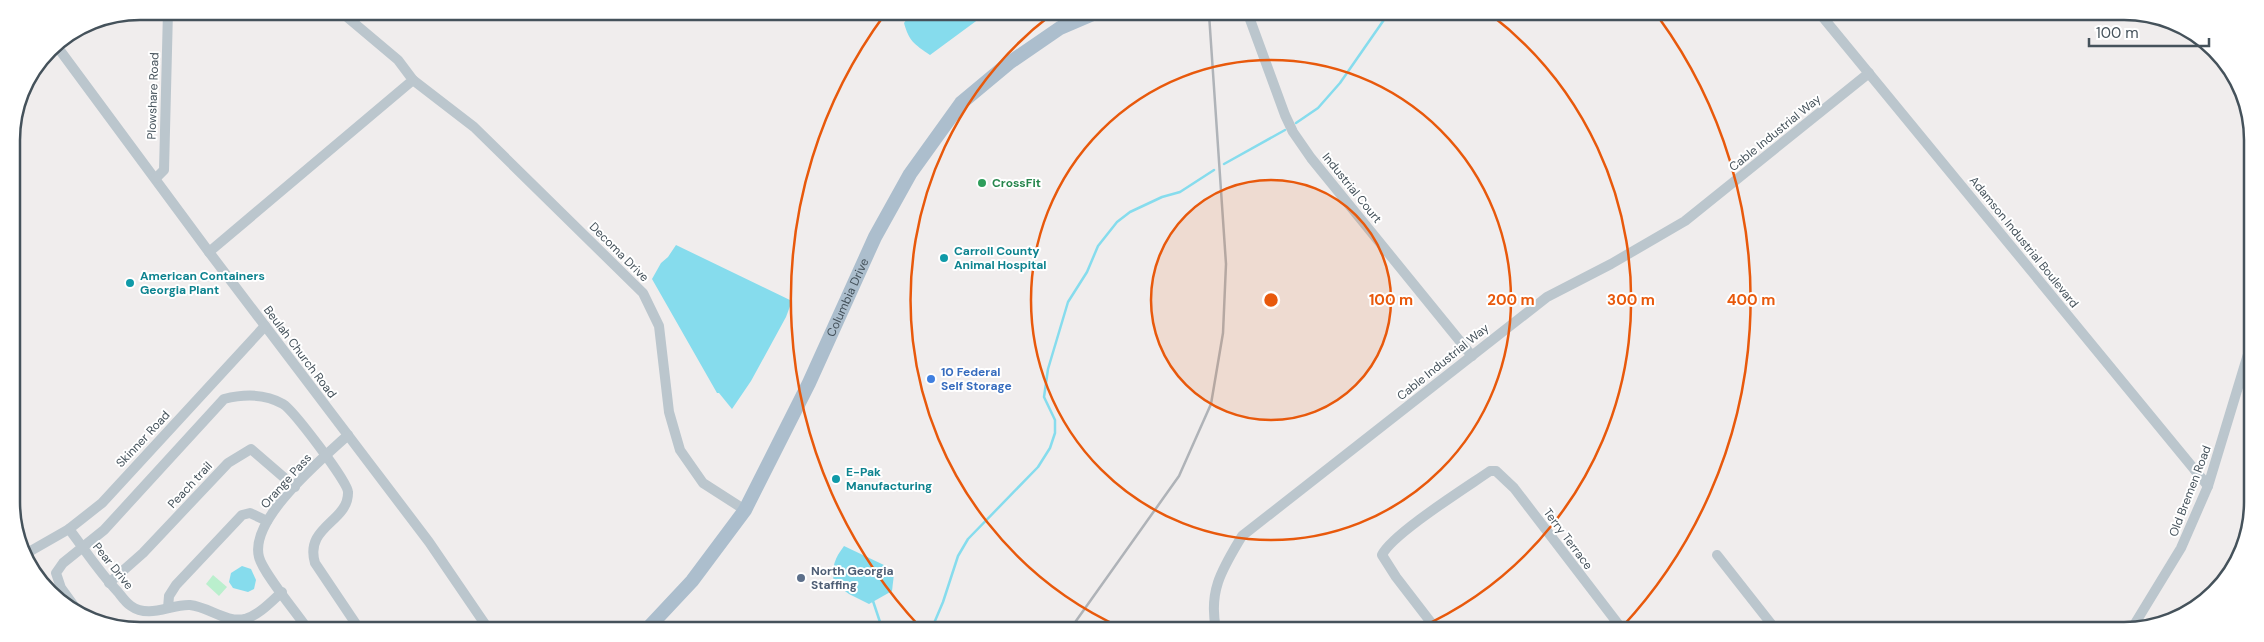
<svg xmlns="http://www.w3.org/2000/svg" width="2264" height="642" viewBox="0 0 2264 642" font-family="'DM Sans',sans-serif">
<rect width="100%" height="100%" fill="#f0eded"/>
<path fill="#baefcd" d="M213,575l14,12 -8,9 -13,-12z"/>
<g fill="#86dced">
<path d="M911,13h76l-57,42c-16,-11 -21,-14 -26,-32z"/>
<path d="M676,245l116,56 -6,16 -35,64 -19,28 -13,-16h-2l-65,-114 9,-16 7,-6z"/>
<path d="M844,546l42,20 8,8 -2,17 -23,13 -20,-10 -15,-11c-3,-16 1,-25 10,-37z"/>
<path d="M242,566l9,3 5,11 -2,9 -6,3 -15,-4 -4,-6 2,-9z"/>
</g>
<g fill="none" stroke-linecap="round" stroke-linejoin="round">
<g stroke="#86dced" stroke-width="2.5">
<path d="M1296,123l22,-15 22,-25 48,-69"/>
<path d="M1224,164l61,-34"/>
<path d="M873,601l9,27"/>
<path d="M932,628l11,-26 15,-46 10,-17 70,-72 12,-19 5,-15v-13l-11,-23 4,-28 20,-67 19,-30 11,-26 19,-24 13,-10 32,-15 18,-5 34,-22"/>
</g>
<g stroke="#bbc6cd" stroke-width="10">
<path d="M1248,14l37,101 8,17 18,26 161,198"/>
<path d="M1821,15l387,471"/>
<path d="M56,45l153,207 220,290 58,85"/>
<path d="M413,80l61,47 169,166 16,33 10,86 11,38 23,33 42,27"/>
<path d="M156,178l8,-8 4,-159"/>
<path d="M209,252l204,-172 -15,-20 -57,-48"/>
<path d="M69,529c16,21 31,44 49,63 4,5 8,11 13,14 18,13 40,-2 59,-1 19,2 36,18 55,14 14,-4 26,-17 37,-27"/>
<path d="M27,553l42,-24 33,-26 163,-177"/>
<path d="M1717,555l59,75"/>
<path d="M109,583l34,-30 85,-90 23,-14 44,38"/>
<path d="M74,606l-13,-18 -5,-15 7,-10 41,-33 120,-131c20,-5 40,-6 59,5 10,6 65,78 65,88 1,30 -44,34 -33,71l43,64"/>
<path d="M168,608l1,-12 7,-11 66,-70 8,-2 17,8"/>
<path d="M306,627c-10,-15 -43,-54 -47,-70 -10,-38 63,-98 89,-122"/>
<path d="M1216,629c-8,-39 7,-61 26,-93l305,-239 64,-33 74,-43 184,-148"/>
<path d="M1436,629l-40,-52 -14,-22c10,-21 85,-68 108,-84h6l18,17 108,141"/>
<path d="M2131,630l50,-82 27,-62 41,-135"/>
</g>
<path stroke="#acbecd" stroke-width="14" id="s1" d="M648,628l44,-47 53,-71 64,-127 66,-146 35,-63 51,-71 48,-40 51,-35 35,-15"/>
<path stroke="#afb3b8" stroke-width="2.5" d="M1071,628l108,-152 32,-72 12,-71 3,-69 -17,-250"/>
</g>
<circle cx="1271" cy="300" r="120" fill="#e8590c" fill-opacity=".12"/>
<g fill="none" stroke="#e8590c" stroke-width="2.5">
<circle cx="1271" cy="300" r="120"/>
<circle cx="1271" cy="300" r="240"/>
<path d="M1122 628A360 360 0 0 1 1052 14M1490 14A360 360 0 0 1 1417 629"/>
<path d="M920 627A480 480 0 0 1 885 14M1659 18A480 480 0 0 1 1622 627"/>
</g>
<circle fill="#2e9e5b" stroke="#fff" stroke-width="2" cx="982" cy="183" r="5"/>
<g fill="#0f9aa8" stroke="#fff" stroke-width="2">
<circle cx="944" cy="258" r="5"/>
<circle cx="130" cy="283" r="5"/>
<circle cx="836" cy="479" r="5"/>
</g>
<circle fill="#3f7fe0" stroke="#fff" stroke-width="2" cx="931" cy="379" r="5"/>
<circle fill="#5c6f8a" stroke="#fff" stroke-width="2" cx="801" cy="578" r="5"/>
<g text-anchor="middle" stroke-width="4" stroke-linejoin="round" paint-order="stroke">
<g font-size="12" fill="#45525b" stroke="#fff">
<text transform="translate(153 96) rotate(-88)" y="4">Plowshare Road</text>
<text transform="translate(1775 133) rotate(-39)" y="4">Cable Industrial Way</text>
<text transform="translate(1352 188) rotate(51)" y="4">Industrial Court</text>
<text transform="translate(2024 242) rotate(51)" y="4">Adamson Industrial Boulevard</text>
<text transform="translate(619 252) rotate(45)" y="4">Decoma Drive</text>
<text dy="4" stroke="none"><textPath href="#s1" startOffset="389">Columbia Drive</textPath></text>
<text transform="translate(300 352) rotate(53)" y="4">Beulah Church Road</text>
<text transform="translate(1443 362) rotate(-39)" y="4">Cable Industrial Way</text>
<text transform="translate(143 439) rotate(-47)" y="4">Skinner Road</text>
<text transform="translate(286 481) rotate(-48)" y="4">Orange Pass</text>
<text transform="translate(190 485) rotate(-47)" y="4">Peach trail</text>
<text transform="translate(2190 491) rotate(-69)" y="4">Old Bremen Road</text>
<text transform="translate(1568 539) rotate(53)" y="4">Terry Terrace</text>
<text transform="translate(113 566) rotate(51)" y="4">Pear Drive</text>
</g>
<g font-size="12" font-weight="bold" fill="#27864d" stroke="#fff" text-anchor="start">
<text x="992" y="187">CrossFit</text>
</g>
<g font-size="12" font-weight="bold" fill="#0d838f" stroke="#fff" text-anchor="start">
<text x="954" y="255">Carroll County<tspan x="954" dy="14">Animal Hospital</tspan></text>
<text x="140" y="280">American Containers<tspan x="140" dy="14">Georgia Plant</tspan></text>
<text x="846" y="476">E-Pak<tspan x="846" dy="14">Manufacturing</tspan></text>
</g>
<g font-size="12" font-weight="bold" fill="#366cbe" stroke="#fff" text-anchor="start">
<text x="941" y="376">10 Federal<tspan x="941" dy="14">Self Storage</tspan></text>
</g>
<g font-size="12" font-weight="bold" fill="#4e5e75" stroke="#fff" text-anchor="start">
<text x="811" y="575">North Georgia<tspan x="811" dy="14">Staffing</tspan></text>
</g>
</g>
<path d="M0 0H2264V642H0ZM140 20H2124A120 120 0 0 1 2244 140V502A120 120 0 0 1 2124 622H140A120 120 0 0 1 20 502V140A120 120 0 0 1 140 20Z" fill="#fff" fill-rule="evenodd"/>
<path fill="none" stroke="#45525b" stroke-width="2.5" d="M140 20H2124A120 120 0 0 1 2244 140V502A120 120 0 0 1 2124 622H140A120 120 0 0 1 20 502V140A120 120 0 0 1 140 20Z"/>
<circle cx="1271" cy="300" r="8" fill="#e8590c" stroke="#fff" stroke-width="2.5"/>
<g font-size="15" text-anchor="middle" font-weight="bold" fill="#e8590c" stroke="#fff" stroke-width="4" stroke-linejoin="round" paint-order="stroke">
<text x="1391" y="305">100 m</text>
<text x="1511" y="305">200 m</text>
<text x="1631" y="305">300 m</text>
<text x="1751" y="305">400 m</text>
</g>
<path d="M2089 38v8h120v-8" fill="none" stroke="#45525b" stroke-width="2.5"/>
<text x="2096" y="38" font-size="15" fill="#45525b" stroke="#ffffff" stroke-width="4" paint-order="stroke">100 m</text>
</svg>
